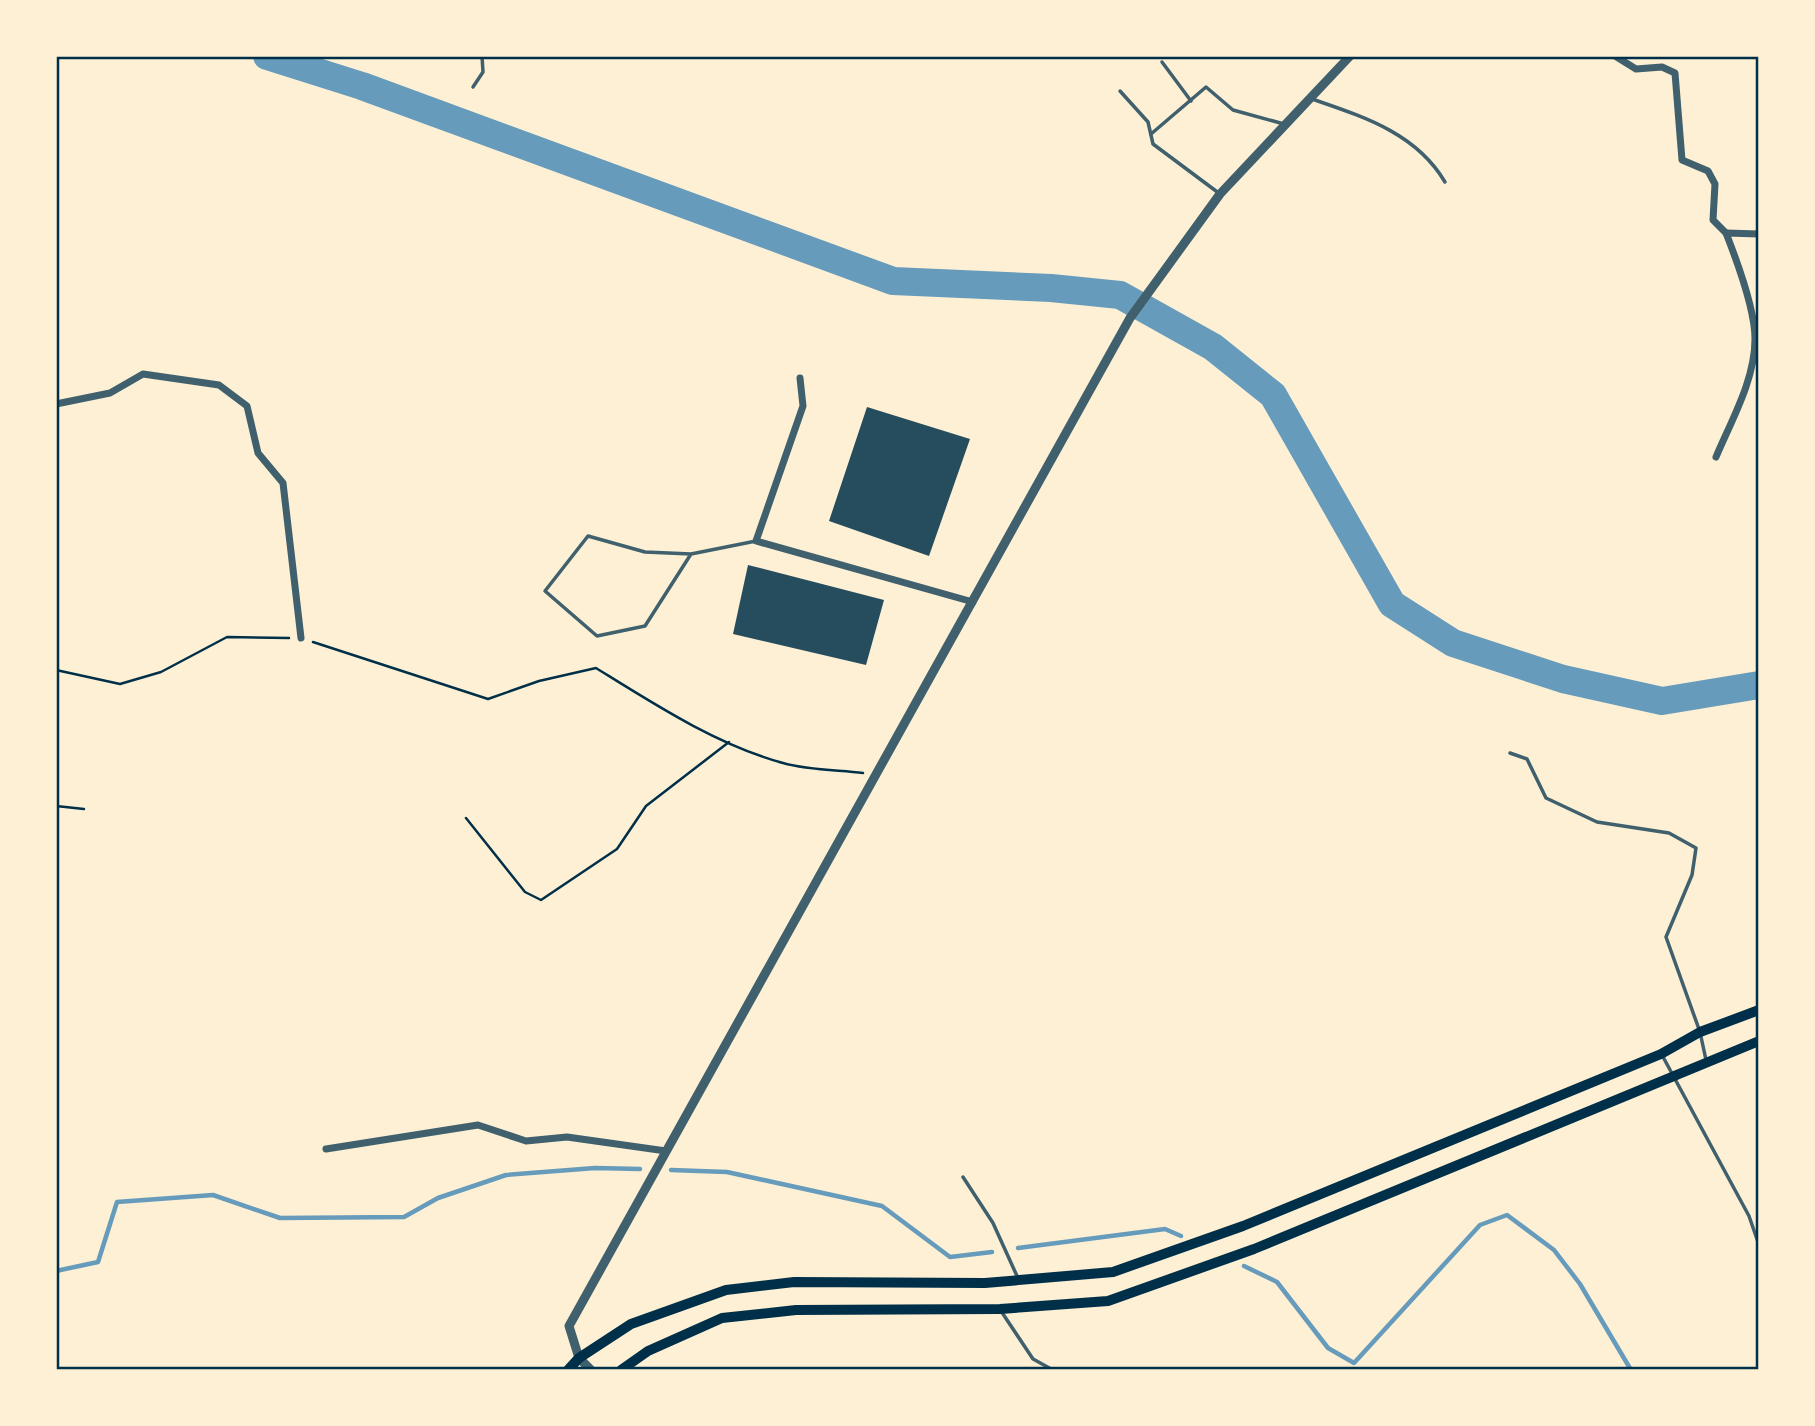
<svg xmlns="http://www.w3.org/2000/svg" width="1815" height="1426" viewBox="0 0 1815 1426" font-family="Commissioner,sans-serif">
<rect width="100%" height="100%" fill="#fdf0d5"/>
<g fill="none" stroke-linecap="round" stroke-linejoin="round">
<g stroke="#669bbc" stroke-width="4.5">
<path d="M671,1170l56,2 155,34 68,51 42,-5"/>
<path d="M1018,1248l147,-19 16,7"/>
<path d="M1244,1266l33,16 51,66 26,15 126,-138 27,-10 47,35 26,34 51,86"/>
<path d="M56,1271l42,-9 19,-60 96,-7 67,23 124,-1 34,-19 68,-23 89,-7 45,1"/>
</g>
<path stroke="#669bbc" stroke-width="28" d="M267,56l95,30 531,195 158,7 69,7 93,52 60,48 119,209 61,39 110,36 99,22 97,-16"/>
</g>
<g fill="#264d5e">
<path d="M867,407l103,32 -41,117 -100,-35z"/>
<path d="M748,565l136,35 -18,65 -133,-31z"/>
</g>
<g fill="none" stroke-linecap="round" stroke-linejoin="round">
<g stroke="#003049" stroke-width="2.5">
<path d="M313,642l175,57 51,-18 57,-13c58,36 121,77 187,95 25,7 54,7 80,10"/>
<path d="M56,670l64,14 41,-12 66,-35 62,1"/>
<path d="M56,806l28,3"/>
<path d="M466,818l59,74 16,8 76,-51 29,-43 83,-64"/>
</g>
<g stroke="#3f606c" stroke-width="3.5">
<path d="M1162,62l29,39"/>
<path d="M473,87l10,-15 -1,-16"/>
<path d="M1120,91l28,31 5,22 67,50"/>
<path d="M1312,99c52,18 104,34 133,83"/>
<path d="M1151,134l55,-47 27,23 51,14"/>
<path d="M691,554l-46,72 -48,10 -52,-45 43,-55 57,16 46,2 65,-13"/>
<path d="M1510,753l17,6 19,39 51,24 72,11 27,15 -4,27 -26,62 34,95 6,28"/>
<path d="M1662,1055l87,161 10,29"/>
<path d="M963,1177l30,46 24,53"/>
<path d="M1001,1311l32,48 20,11"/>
</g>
<g stroke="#3f606c" stroke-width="7">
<path d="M1615,56l21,13 26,-2 13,6 7,87 26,11 7,13 -2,36 13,13"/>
<path d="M800,378l3,28 -47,135 217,61"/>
<path d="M56,404l54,-11 33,-19 76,11 28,21 11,47 25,30 18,155"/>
<path d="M1716,457c15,-36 39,-77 39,-118 0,-30 -18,-78 -29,-106l33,1"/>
<path d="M326,1149l152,-24 48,16 41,-4 99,14"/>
</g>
<path stroke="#3f606c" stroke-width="9" d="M591,1370l-12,-12 -10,-32 561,-1008 90,-124 130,-138"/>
<g stroke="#003049" stroke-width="10">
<path d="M568,1370l11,-12 52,-34 95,-34 68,-8 191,1 128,-11 130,-46 418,-172 39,-22 59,-22"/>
<path d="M621,1370l27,-19 74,-33 74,-8 204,-1 108,-8 146,-52 505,-208"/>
</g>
</g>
<rect width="1815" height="1426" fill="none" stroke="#fdf0d5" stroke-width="116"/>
<rect x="58" y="58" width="1699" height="1310" fill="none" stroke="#003049" stroke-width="2.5"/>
</svg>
